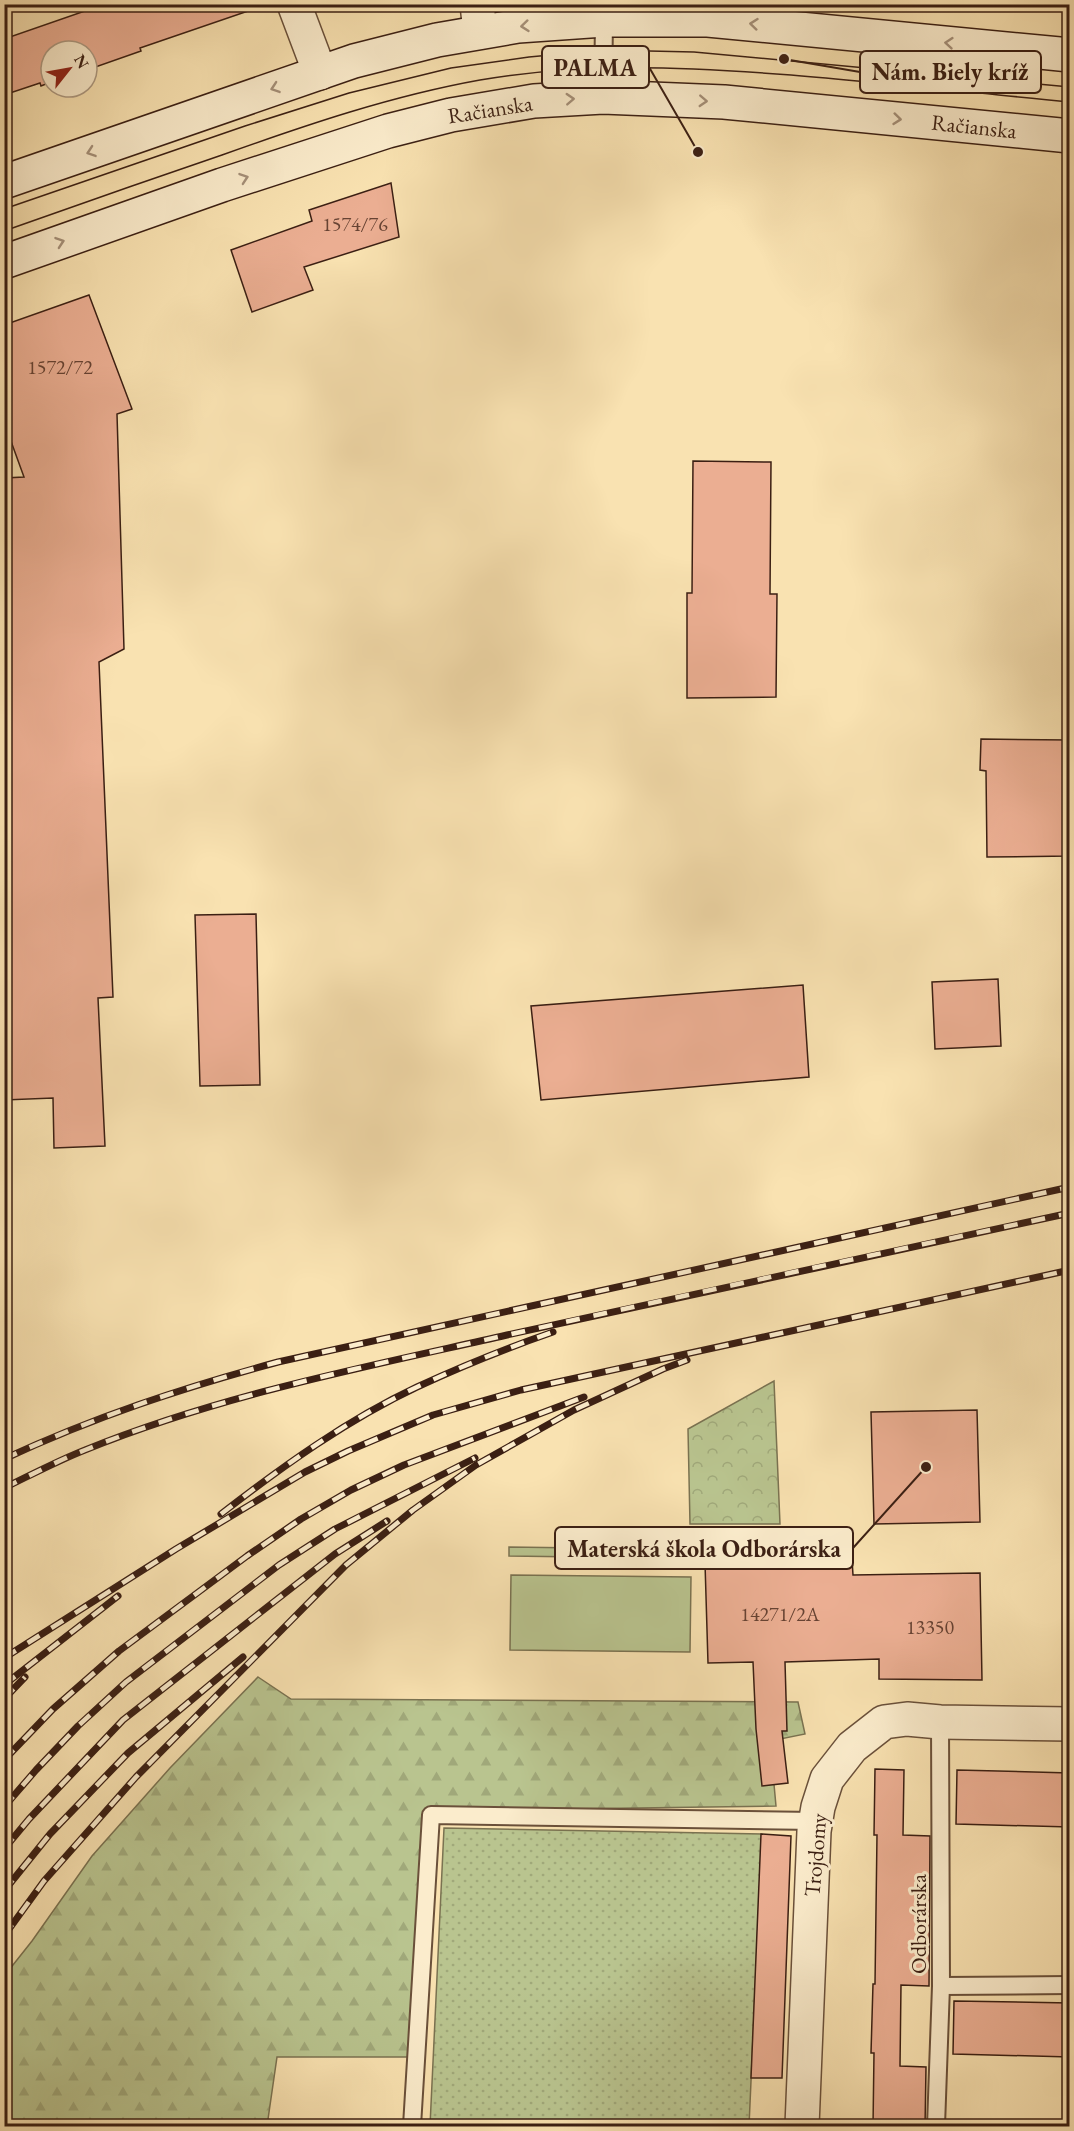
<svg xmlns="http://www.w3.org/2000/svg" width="1074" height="2131" viewBox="0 0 1074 2131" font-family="'EB Garamond',serif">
<defs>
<pattern id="grass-dots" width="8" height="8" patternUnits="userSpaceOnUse" patternTransform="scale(1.5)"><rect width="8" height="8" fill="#b9c48f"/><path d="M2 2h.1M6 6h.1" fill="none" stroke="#a0a87a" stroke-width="1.8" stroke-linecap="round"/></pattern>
<pattern id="forest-firs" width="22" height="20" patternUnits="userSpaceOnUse" patternTransform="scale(1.5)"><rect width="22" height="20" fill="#b9c48f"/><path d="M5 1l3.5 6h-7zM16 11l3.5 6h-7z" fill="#a0a87a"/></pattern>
<pattern id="park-crowns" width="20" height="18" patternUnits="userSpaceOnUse" patternTransform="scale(1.5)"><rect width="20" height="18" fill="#b9c48f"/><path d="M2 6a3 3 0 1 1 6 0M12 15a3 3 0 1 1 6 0" fill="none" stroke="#a0a87a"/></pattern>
</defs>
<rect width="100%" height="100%" fill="#f9e2b1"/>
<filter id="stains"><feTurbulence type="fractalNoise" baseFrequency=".00333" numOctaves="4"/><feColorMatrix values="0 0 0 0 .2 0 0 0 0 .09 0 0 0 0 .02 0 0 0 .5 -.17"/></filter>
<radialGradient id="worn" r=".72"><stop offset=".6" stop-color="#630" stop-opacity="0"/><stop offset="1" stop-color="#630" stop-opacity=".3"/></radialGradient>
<path fill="url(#grass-dots)" stroke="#7a7251" stroke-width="1.5" d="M444,1828l318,6 -13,292h-319z"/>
<path fill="url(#forest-firs)" stroke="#7a7251" stroke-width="1.5" d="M258,1677l33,22 507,3 7,32 -35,7 6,65 -347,5 -10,246h-142l-10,69h-262v-151l27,-34 60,-85 78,-88z"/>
<path fill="url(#park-crowns)" stroke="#7a7251" stroke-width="1.5" d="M774,1381l6,143h-90l-2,-95z"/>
<g fill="#b9c48f" stroke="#7a7251" stroke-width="1.5">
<path d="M655,1543h37v21h-37v-6l-146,-2v-9l146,2z"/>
<path d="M511,1575l180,2 -1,75 -180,-2z"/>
</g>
<g fill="#ebae92" stroke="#3b1f13" stroke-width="1.5">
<path d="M105,4h148l1,5 -114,39 1,3 -54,19v-19h-36v31l-10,4 -1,-3 -36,12v-56z"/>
<path d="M391,183l8,54 -95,30 9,23 -61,22 -21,-62 81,-29 -3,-11z"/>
<path d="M89,295l43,114 -15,5 7,235 -25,13 14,335 -15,1 7,148 -51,2 -1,-50 -49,2v-622l20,-1 -20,-55v-97z"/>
<path d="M693,461l78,1 -1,132h7l-1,103 -89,1v-105h5z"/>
<path d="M981,739l89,1v116l-83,1 -1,-86 -6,-1z"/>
<path d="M256,914l4,171 -60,1 -5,-171z"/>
<path d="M998,979l3,67 -66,3 -3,-67z"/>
<path d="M803,985l6,92 -268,23 -10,-94z"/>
<path d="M977,1410l3,112 -106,2 -3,-112z"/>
<path d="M852,1559l1,16 127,-2 2,107 -103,-1v-20l-94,3 2,69h-5l6,52 -26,3 -6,-57 -3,-67 -45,1 -3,-100z"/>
<path d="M875,1769l29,1 -1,65 27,1 -1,150 -28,-1 -1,81 26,1 -1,60h-52l1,-74h-3l2,-69h2l2,-149h-3z"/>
<path d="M957,1770l113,3v54l-114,-3z"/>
<path d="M761,1834l30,2 -9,242h-31z"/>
<path d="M954,2001l116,2v54l-117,-3z"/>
</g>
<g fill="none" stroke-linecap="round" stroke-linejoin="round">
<g stroke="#6a503a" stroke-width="20">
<g id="service">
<path d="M603,97l1,-77"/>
<path d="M941,1986l129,-1"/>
<path d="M412,2126l19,-311 384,6"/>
<path d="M936,2126l5,-140 -1,-264"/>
</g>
</g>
<g stroke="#6a503a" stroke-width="36">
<g id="minor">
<path d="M294,4l26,69"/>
<path d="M477,4l3,28"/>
<path d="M802,2126l12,-295 4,-24 9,-28 25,-32 32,-25 23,-3 33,3 130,2"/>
</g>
</g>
<g stroke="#3b1f13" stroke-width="36">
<g id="secondary">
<path d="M4,182l350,-121 83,-21 81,-14 86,-6h104l362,35"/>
<path d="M4,262l218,-77 166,-54 63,-16 83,-14 69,-4 121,5 346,34"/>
</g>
</g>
<use href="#service" stroke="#fbeccc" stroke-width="16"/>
<use href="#minor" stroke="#fbeccc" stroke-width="33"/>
<use href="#secondary" stroke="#fbeccc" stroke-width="33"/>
<g stroke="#3b1f13" stroke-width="1.5">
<path d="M4,209l241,-83 104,-33 102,-25 78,-11 75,-7 90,2 376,35"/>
<path d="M4,231c73,-26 145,-51 218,-76 84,-30 169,-59 258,-75 103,-18 207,-13 311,-5 93,8 186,18 279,27"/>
</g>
<g stroke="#3b1f13" stroke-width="7">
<g id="rail">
<path d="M4,1459c90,-42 178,-71 274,-97l792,-175"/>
<path d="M4,1488c27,-13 53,-27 81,-38 135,-55 280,-83 422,-115 187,-42 375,-82 563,-122"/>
<path d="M221,1514c62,-48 126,-94 196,-127 45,-21 90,-39 136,-55"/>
<path d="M4,1658l172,-109 129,-77 43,-21 85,-36 88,-25 549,-120"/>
<path d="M4,1685l114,-89"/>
<path d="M4,1699l21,-22"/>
<path d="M4,1760l49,-51 66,-58 128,-95 54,-37 50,-29 53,-25 180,-68"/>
<path d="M4,1807l32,-37 42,-44 48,-44 153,-117 56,-36 140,-71"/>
<path d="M4,1849l25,-30 94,-99 212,-166 52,-33"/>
<path d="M4,1891l46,-57 78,-81 115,-96"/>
<path d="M4,1936l40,-55 92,-104 210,-212 67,-55 63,-45 98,-55 89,-41 24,-9"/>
</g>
</g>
<use href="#rail" stroke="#fbeccc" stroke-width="4.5" stroke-dasharray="14" stroke-linecap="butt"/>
</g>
<defs><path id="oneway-chevron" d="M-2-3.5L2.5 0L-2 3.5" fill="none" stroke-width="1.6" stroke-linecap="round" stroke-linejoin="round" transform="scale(1.5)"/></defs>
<g stroke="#a59079">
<use href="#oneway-chevron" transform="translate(754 24) rotate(-174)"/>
<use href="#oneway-chevron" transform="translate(525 26) rotate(174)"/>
<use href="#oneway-chevron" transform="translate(949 43) rotate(-175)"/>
<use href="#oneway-chevron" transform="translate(275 88) rotate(161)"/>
<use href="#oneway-chevron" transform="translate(570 99) rotate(-3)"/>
<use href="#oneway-chevron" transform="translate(703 101) rotate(3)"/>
<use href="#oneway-chevron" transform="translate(897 119) rotate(6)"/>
<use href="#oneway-chevron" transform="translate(91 152) rotate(161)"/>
<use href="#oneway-chevron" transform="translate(244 178) rotate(-19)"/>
<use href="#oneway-chevron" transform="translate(60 242) rotate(-19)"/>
</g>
<g text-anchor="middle" stroke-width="6" stroke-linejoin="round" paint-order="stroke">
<g font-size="20" fill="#674333">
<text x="355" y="231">1574/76</text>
<text x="60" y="374">1572/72</text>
<text x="780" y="1621">14271/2A</text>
<text x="930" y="1634">13350</text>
</g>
<g font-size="22" fill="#3b1f13" stroke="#fbeccc">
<text transform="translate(490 109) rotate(-9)" y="8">Račianska</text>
<text transform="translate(974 126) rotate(6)" y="8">Račianska</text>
<text transform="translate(815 1855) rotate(-85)" y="8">Trojdomy</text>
<text transform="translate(918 1924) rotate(-90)" y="8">Odborárska</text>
</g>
</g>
<path fill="none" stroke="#3b1f13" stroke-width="2" d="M698 152L649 67M784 59L860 72M926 1467L853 1548"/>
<g fill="#3b1f13" stroke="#fbeccc" stroke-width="2">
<circle cx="698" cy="152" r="6"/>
<circle cx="784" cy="59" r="6"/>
<circle cx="926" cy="1467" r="6"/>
</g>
<g fill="#fbeccc" stroke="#3b1f13" stroke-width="2">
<rect x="542" y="46" width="107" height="42" rx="6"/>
<rect x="860" y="51" width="181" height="42" rx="6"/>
<rect x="555" y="1527" width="298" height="42" rx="6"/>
</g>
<g font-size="24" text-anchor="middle" font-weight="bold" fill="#3b1f13">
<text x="595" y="76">PALMA</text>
<text x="950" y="80">Nám. Biely kríž</text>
<text x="704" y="1557">Materská škola Odborárska</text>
</g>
<rect width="1074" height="2131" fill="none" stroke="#f9e2b1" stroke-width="24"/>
<rect x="6" y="6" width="1062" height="2119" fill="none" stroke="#3b1f13" stroke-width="3"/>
<rect x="12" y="12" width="1050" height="2107" fill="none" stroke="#3b1f13" stroke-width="1.5"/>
<g transform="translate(69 69) rotate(59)"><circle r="28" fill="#fbeccc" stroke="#ae9a82" stroke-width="1.5"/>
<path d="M0-4.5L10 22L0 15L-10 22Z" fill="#8f2418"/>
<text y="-9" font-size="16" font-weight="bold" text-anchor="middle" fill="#3b1f13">N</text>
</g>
<rect width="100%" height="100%" filter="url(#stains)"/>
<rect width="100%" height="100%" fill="url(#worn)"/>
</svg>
